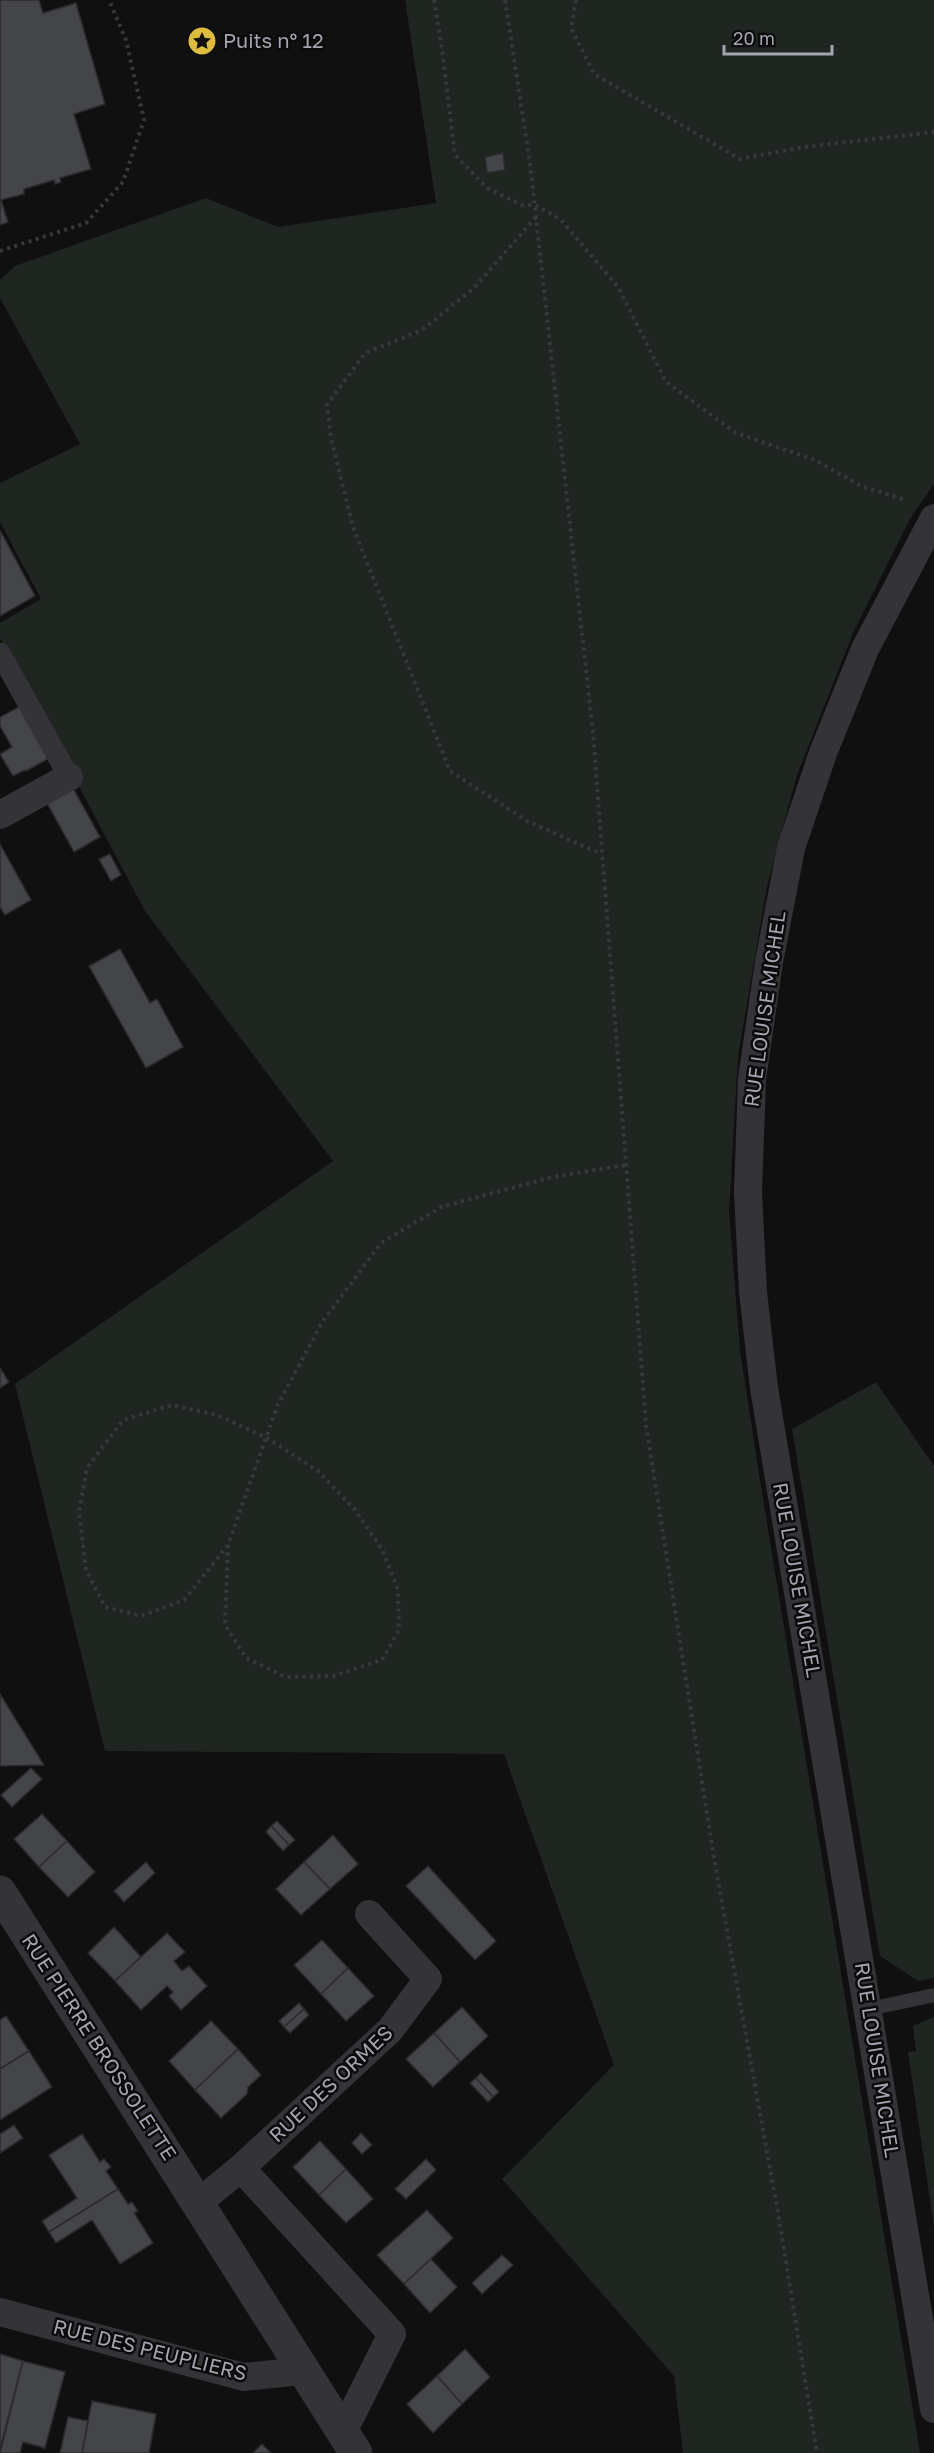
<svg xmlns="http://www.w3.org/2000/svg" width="934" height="2453" viewBox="0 0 934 2453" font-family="'Golos Text',sans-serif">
<rect width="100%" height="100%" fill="#101011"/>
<g fill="#1f2520">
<path d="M405,0h529v484l-24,35 -57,114 -56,142 -30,111 -29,170 -9,156 11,138 22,143 158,960h-237l-9,-77 -172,-197 112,-114 -110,-311 -399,-3 -90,-367 318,-223 -188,-250 -145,-273v-15l41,-24 -41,-77v-39l80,-39 -80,-146v-18l15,-14 191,-68 72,29 158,-24z"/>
<path d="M876,1382l58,84v512l-16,3 -38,-25 -88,-527z"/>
<path d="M934,2017v210l-26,-175 8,-1 -3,-25z"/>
</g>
<g fill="#444549" stroke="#2b2a2d" stroke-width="1.5">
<path d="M0,0h39l4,13 33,-10 29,101 -31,10 17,55 -31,9 1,4 -6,2 -1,-4 -30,9v5l-23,6 7,22 -8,3z"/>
<path d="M503,153l2,17 -18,3 -2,-16z"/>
<path d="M0,530l35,66 -35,20z"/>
<path d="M23,705l30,51 -27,15 -1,-1 -12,6 -13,-22 12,-7 -12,-21v-9z"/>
<path d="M73,788l27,49 -26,15 -27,-49z"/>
<path d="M0,844l31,56 -26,15 -5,-8z"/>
<path d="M110,854l11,21 -10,6 -12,-22z"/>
<path d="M120,949l30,54 7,-4 26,48 -37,21 -57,-102z"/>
<path d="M0,1368l9,14 -9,6z"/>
<path d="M0,1694l44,71 -44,1z"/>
<path d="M31,1768l11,11 -30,28 -11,-12z"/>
<path d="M42,1814l25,27 -28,26 -25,-28z"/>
<path d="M277,1821l18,19 -6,5 -18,-19z"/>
<path d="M271,1826l18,19 -6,6 -17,-19z"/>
<path d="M333,1835l25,29 -28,25 -26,-27z"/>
<path d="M67,1841l28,31 -27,25 -29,-30z"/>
<path d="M146,1862l9,11 -31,29 -10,-11z"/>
<path d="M304,1862l26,27 -29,26 -25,-26z"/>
<path d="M428,1866l68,75 -21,19 -69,-74z"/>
<path d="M114,1927l27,30 -26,24 -27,-28z"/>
<path d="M167,1933l18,19 -11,9 8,10 7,-5 18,20 -26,24 -12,-14 4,-4 -6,-6 -26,24 -26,-29z"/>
<path d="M322,1940l26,28 -27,26 -27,-29z"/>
<path d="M348,1968l26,28 -28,25 -25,-27z"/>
<path d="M299,2003l5,6 -20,18 -5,-6z"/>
<path d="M462,2007l26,29 -28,26 -26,-29z"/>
<path d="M304,2009l5,6 -19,18 -6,-6z"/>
<path d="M6,2016l23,35 -29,18v-49z"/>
<path d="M211,2021l27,28 -43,41 -26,-29z"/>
<path d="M434,2033l26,29 -27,25 -27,-28z"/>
<path d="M238,2049l23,26 -13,12 -1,7 -26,24 -26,-28z"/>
<path d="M29,2051l23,36 -52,33v-51z"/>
<path d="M481,2073l18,19 -6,5 -17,-19z"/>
<path d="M476,2078l17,19 -5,5 -18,-19z"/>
<path d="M14,2125l9,13 -23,15v-19z"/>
<path d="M361,2133l11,12 -10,9 -10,-11z"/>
<path d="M82,2134l18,28 4,-3 7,8 -5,4 12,18 -69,43 -7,-11 35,-23 -28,-43z"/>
<path d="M320,2141l26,28 -27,26 -26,-28z"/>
<path d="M426,2159l10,11 -30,29 -11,-10z"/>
<path d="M346,2169l27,30 -27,24 -27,-28z"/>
<path d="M118,2189l10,15 4,-2 6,9 -4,2 19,30 -33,21 -28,-44 -36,23 -7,-11z"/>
<path d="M427,2210l26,28 -49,46 -27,-29z"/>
<path d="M502,2255l11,10 -31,29 -10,-11z"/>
<path d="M431,2259l26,28 -27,26 -26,-29z"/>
<path d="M465,2349l25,28 -28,27 -25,-28z"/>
<path d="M0,2354l23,7 -23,88z"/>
<path d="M23,2361l42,11 -20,76 -22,-6 -3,11h-20z"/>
<path d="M437,2376l25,28 -29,29 -26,-29z"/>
<path d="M92,2401l64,13 -7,39h-67z"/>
<path d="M68,2417l20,4 -6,32h-22z"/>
<path d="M262,2444l9,9h-18z"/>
</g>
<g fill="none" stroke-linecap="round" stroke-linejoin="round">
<g stroke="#38383d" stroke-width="4" stroke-dasharray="3 4.5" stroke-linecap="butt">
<path d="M434,0l8,49 13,106 32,33 35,17h13l26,15 57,67 48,95 70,51 79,27 46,26 45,14"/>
<path d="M505,0l25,163 63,570 53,692 68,433 64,355 39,240"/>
<path d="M576,0l-5,28 23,46 146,85 64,-12 130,-15"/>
<path d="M536,217l-62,71 -52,42 -57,23 -38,52 4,33 22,89 97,244 77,50 74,33"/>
<path d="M0,251l86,-28 37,-41 21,-62 -18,-80 -17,-40"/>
<path d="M228,1545l-44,55 -43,16 -36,-9 -19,-37 -7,-59 8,-43 36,-48 49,-15 45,10 50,23 51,33 37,39 27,39 16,41 1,40 -17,30 -49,16 -47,1 -40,-19 -21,-33 3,-80 50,-141 45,-83 58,-78 60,-36 111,-30 74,-12"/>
</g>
<path stroke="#343438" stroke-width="14" d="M869,2009l65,-14"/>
<path stroke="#343438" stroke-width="21" d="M0,653l69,124"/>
<g stroke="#343438" stroke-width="28">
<path d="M934,518l-69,131 -42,104 -32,95 -22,114 -17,117 -4,113 5,100 11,96 170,1021"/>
<path d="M0,815l69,-38"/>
<path d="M241,2168l149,-138 38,-51 -59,-65"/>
<path d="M198,2203l43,-35 151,166 -49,98"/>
<path d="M0,2312l244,65 58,-6"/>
</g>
<path stroke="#343438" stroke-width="33" d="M0,1892c119,187 236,375 356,561"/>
</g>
<defs>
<g id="sight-disc" transform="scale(1.5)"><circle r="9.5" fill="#debd3c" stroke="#0b0b0c"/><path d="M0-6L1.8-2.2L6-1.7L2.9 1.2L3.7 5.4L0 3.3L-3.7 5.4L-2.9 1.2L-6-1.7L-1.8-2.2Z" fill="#111"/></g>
</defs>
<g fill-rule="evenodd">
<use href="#sight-disc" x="202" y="41"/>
</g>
<g text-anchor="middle" stroke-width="5" stroke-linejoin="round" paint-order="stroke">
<g font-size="20" fill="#a3a5b1" stroke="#0b0b0c" text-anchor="start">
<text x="223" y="48">Puits n° 12</text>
</g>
<g font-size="20" fill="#a3a5b1" stroke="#0b0b0c">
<text transform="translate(765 1009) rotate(-82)" y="7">RUE LOUISE MICHEL</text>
<text transform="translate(797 1580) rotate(80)" y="7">RUE LOUISE MICHEL</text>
<text transform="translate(99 2047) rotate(57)" y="7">RUE PIERRE BROSSOLETTE</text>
<text transform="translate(877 2060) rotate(81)" y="7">RUE LOUISE MICHEL</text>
<text transform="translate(331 2084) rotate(-43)" y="7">RUE DES ORMES</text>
<text transform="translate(150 2350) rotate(14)" y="7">RUE DES PEUPLIERS</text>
</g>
</g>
<path d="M724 45v9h108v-9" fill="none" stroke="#a3a5b1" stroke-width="3"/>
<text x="733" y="45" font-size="18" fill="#a3a5b1" stroke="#0b0b0c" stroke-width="4.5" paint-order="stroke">20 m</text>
</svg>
